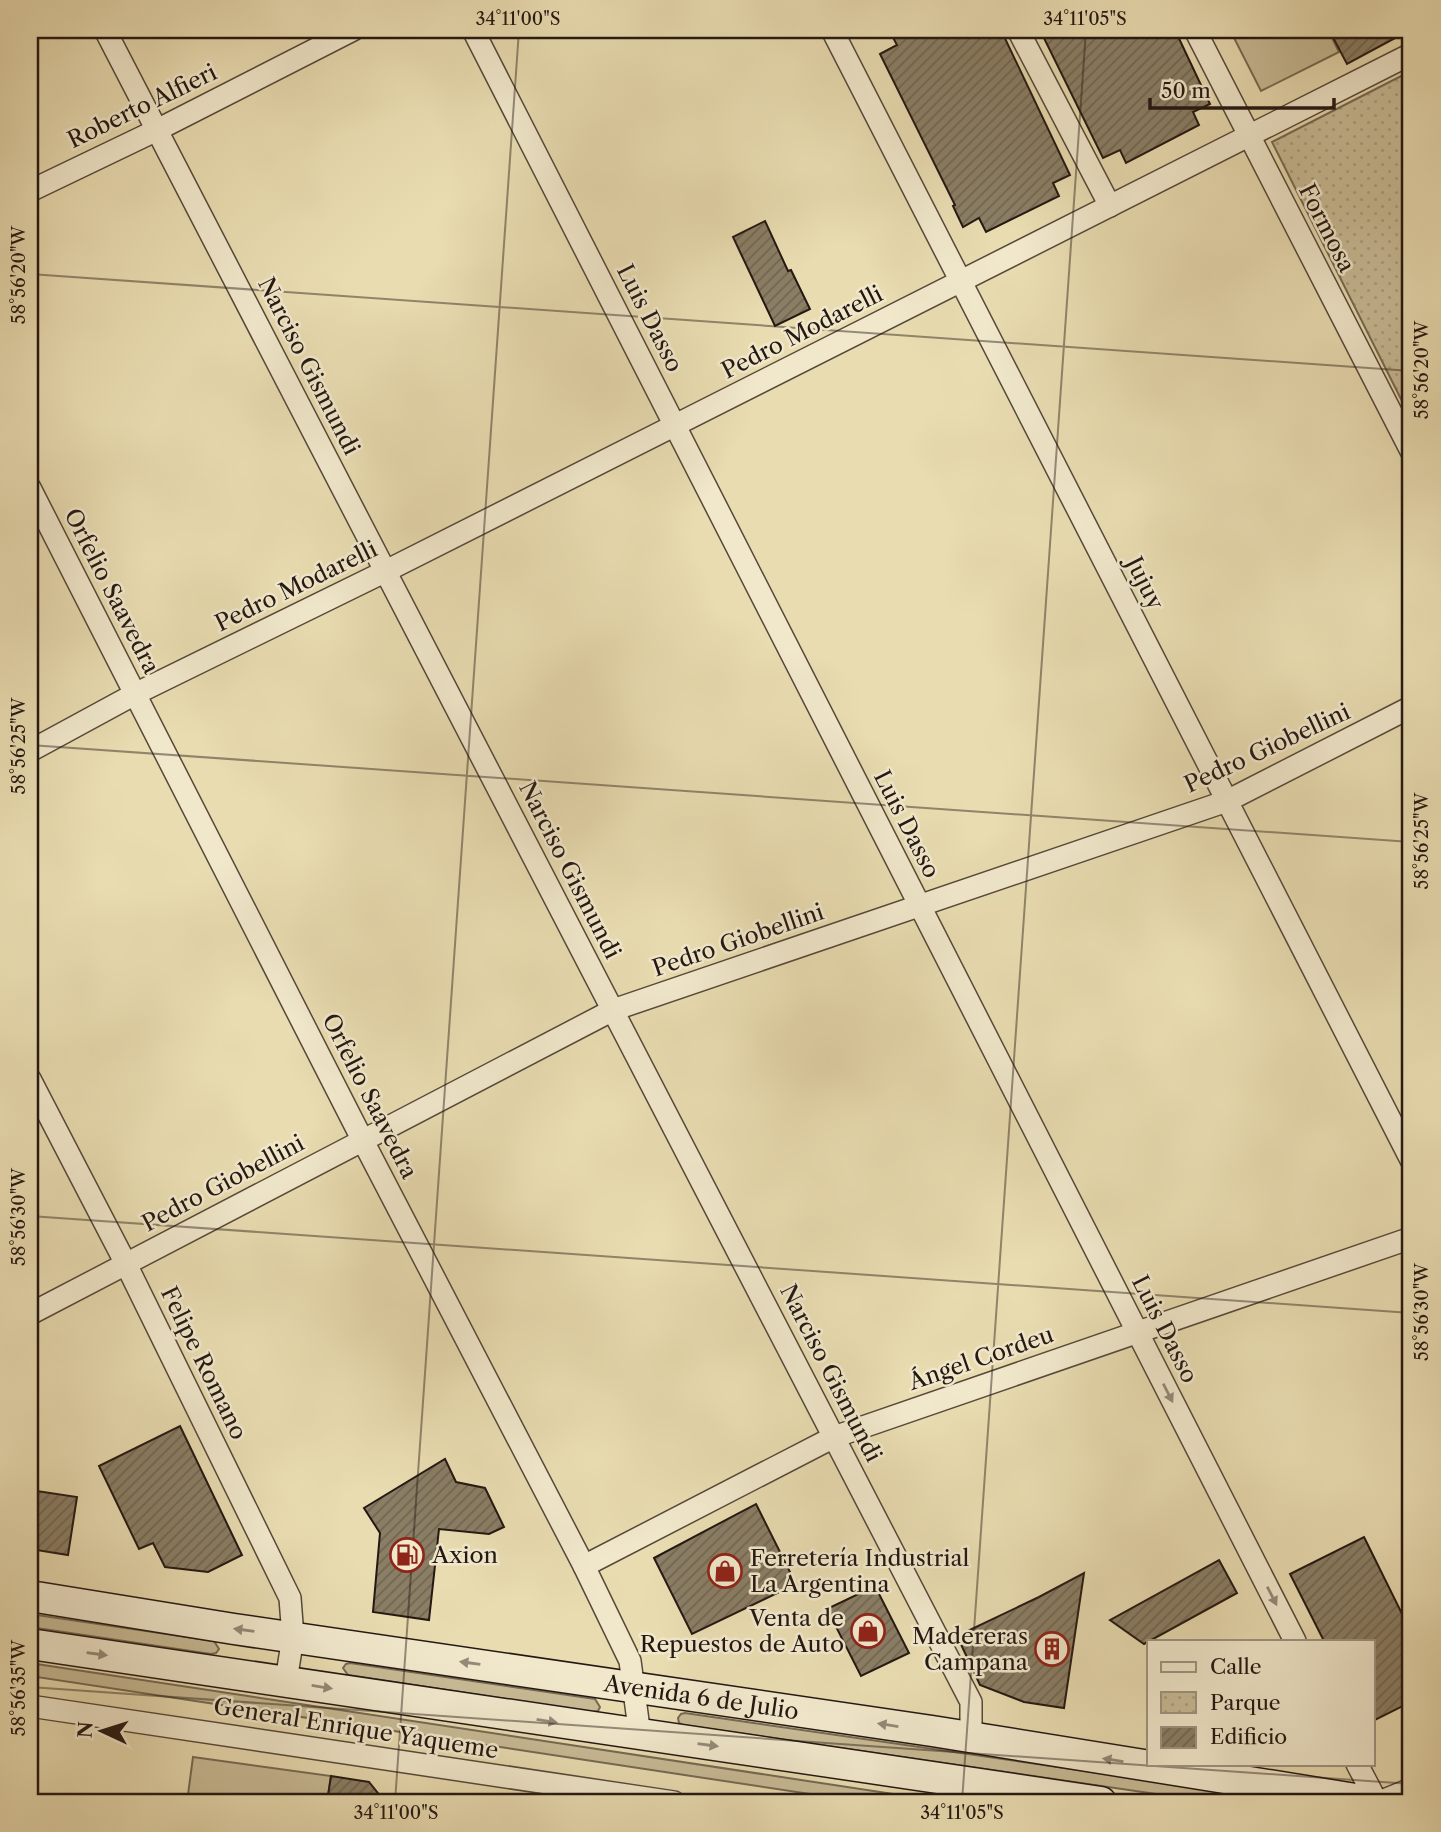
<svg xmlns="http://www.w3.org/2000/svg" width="1441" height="1832" viewBox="0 0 1441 1832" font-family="'Libre Caslon Text',serif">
<defs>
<pattern id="park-dots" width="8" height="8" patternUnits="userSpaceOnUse" patternTransform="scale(1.75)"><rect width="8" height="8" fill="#c8bb96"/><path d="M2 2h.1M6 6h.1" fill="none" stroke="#aca080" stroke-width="1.8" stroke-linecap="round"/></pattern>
<pattern id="building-hatch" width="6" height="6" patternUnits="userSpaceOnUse" patternTransform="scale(1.75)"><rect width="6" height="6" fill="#8a7e65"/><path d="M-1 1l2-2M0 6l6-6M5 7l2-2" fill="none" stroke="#716652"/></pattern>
</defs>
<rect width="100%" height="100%" fill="#e9dcb1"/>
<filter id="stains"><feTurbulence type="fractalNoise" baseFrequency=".00286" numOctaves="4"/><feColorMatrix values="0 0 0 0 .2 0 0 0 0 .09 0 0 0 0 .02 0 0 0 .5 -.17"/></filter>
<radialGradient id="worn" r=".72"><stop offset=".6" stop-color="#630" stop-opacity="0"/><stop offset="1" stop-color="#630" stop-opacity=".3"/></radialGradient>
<g fill="#c8bb96" stroke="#766a54" stroke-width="2">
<path d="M1230,30h98l11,22 -78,39z"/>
<path d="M30,1614l184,27 5,8 -3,4 -5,1 -181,-27z"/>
<path d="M30,1663l916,139h-83l-833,-126z"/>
<path d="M350,1663l245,36 5,8 -2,4 -5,1 -245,-37 -5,-7 3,-4z"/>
<path d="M685,1713l587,85 5,4h-66l-528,-77 -4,-2 -1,-5 3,-4z"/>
<path d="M193,1757l138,19 -4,26h-140z"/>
</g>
<path fill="url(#park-dots)" stroke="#766a54" stroke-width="2" d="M1411,71v348l-139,-277z"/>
<g fill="url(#building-hatch)" stroke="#241813" stroke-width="2">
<path d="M889,30h112l69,145 -17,8 6,13 -73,36 -7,-14 -16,9 -10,-21 2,-1 -75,-151 17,-9z"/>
<path d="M1040,30h135l35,74 -17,8 6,13 -73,38 -6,-13 -17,8z"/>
<path d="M1329,30h81l-63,34z"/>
<path d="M765,221l23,50 3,-1 19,39 -35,17 -42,-89z"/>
<path d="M180,1426l62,129 -34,17 -43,-5 -12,-24 -14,6 -40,-83z"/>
<path d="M445,1459l11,23 29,6 19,39 -15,7 -50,-5 -10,91 -56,-8 7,-79 -16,-25z"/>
<path d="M30,1490l47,7 -9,58 -38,-6z"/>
<path d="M756,1504l40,80 -104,50 -38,-76z"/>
<path d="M1364,1537l47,95v70l-38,19v-80h-49l-34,-67z"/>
<path d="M1219,1560l18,33 -93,51 -34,-24z"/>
<path d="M1084,1573l-20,135 -40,-6 -44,-17 -23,-49 82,-39z"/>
<path d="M875,1586l34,67 -48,23 -34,-67z"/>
<path d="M331,1776l38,6 16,20h-58z"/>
</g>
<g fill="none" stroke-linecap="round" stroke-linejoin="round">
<g stroke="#55493a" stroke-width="24">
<g id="minor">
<path d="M105,30l866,1672v36"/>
<path d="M473,30l822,1611"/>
<path d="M832,30l579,1130"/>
<path d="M1018,30l92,176"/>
<path d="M1195,30l216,421"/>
<path d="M30,191l127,-61 196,-100"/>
<path d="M30,488l332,651 222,427 46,95 10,75"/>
<path d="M30,751l105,-57 251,-123 1025,-517"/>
<path d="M30,1079l96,185 164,334 3,39 -7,44"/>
<path d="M30,1314l583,-304 614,-209 184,-94"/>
<path d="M584,1566l250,-129 577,-199"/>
<path d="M30,1706l644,96"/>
<path d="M1357,1764l20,38"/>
<path d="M1379,1802l32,-13"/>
</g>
</g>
<g stroke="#241813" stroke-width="33">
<g id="secondary">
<path id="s1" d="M30,1596l204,33 698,102 442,71"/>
<path d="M30,1644l1071,158"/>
</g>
</g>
<use href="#minor" stroke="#f1e8cc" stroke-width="21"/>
<use href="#secondary" stroke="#f1e8cc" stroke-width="30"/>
</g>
<defs><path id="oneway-solid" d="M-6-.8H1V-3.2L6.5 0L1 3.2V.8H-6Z" transform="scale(1.75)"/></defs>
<g fill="#958a79">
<use href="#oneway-solid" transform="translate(1168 1393) rotate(63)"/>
<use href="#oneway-solid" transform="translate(1272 1596) rotate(63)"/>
<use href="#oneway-solid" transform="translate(244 1630) rotate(-172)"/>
<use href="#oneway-solid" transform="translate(97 1654) rotate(8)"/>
<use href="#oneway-solid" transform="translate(470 1663) rotate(-172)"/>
<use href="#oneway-solid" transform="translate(322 1687) rotate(9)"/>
<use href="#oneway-solid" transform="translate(547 1721) rotate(9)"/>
<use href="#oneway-solid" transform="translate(888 1725) rotate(-171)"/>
<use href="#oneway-solid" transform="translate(708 1745) rotate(8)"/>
<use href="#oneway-solid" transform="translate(1113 1760) rotate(-171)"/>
</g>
<path fill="none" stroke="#241813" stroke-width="2" stroke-opacity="0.45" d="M30,274l1381,97M30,745l1381,97M30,1216l1381,97M30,1687l1381,97M395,1802l124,-1772M962,1802l124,-1772"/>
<defs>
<g id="fuel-ring" transform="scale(1.75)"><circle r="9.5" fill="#f1e8cc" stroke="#8f2418" stroke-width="1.5"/><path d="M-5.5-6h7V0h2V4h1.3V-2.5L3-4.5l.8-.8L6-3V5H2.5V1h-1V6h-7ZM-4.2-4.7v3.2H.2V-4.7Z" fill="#8f2418"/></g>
<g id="shop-ring" transform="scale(1.75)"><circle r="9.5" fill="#f1e8cc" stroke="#8f2418" stroke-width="1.5"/><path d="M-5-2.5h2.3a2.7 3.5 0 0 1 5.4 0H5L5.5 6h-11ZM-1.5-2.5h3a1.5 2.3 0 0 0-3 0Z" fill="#8f2418"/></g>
<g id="building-ring" transform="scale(1.75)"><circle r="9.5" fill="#f1e8cc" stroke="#8f2418" stroke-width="1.5"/><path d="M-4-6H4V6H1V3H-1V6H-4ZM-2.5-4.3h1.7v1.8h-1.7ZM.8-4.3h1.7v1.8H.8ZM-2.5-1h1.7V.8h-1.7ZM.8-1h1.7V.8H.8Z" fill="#8f2418"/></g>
</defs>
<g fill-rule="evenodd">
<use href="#fuel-ring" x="407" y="1555"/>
<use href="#shop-ring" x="725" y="1571"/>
<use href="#shop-ring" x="868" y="1631"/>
<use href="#building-ring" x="1052" y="1649"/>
</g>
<g text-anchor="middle" stroke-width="5" stroke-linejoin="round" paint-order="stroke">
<g font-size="23" fill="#241813" stroke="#f1e8cc">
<text transform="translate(142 106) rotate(-26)" y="8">Roberto Alfieri</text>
<text transform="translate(1327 228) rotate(63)" y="8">Formosa</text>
<text transform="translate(650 318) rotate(63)" y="8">Luis Dasso</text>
<text transform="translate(802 332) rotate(-27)" y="8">Pedro Modarelli</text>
<text transform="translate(309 366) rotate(63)" y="8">Narciso Gismundi</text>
<text transform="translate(1145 583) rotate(63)" y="8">Jujuy</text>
<text transform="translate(296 586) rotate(-26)" y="8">Pedro Modarelli</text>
<text transform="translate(112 591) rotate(63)" y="8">Orfelio Saavedra</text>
<text transform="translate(1267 748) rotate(-25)" y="8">Pedro Giobellini</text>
<text transform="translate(907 824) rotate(63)" y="8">Luis Dasso</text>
<text transform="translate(570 870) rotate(63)" y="8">Narciso Gismundi</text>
<text transform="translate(738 940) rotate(-19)" y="8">Pedro Giobellini</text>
<text transform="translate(370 1096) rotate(63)" y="8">Orfelio Saavedra</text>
<text transform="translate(223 1183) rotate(-28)" y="8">Pedro Giobellini</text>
<text transform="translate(1165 1329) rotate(63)" y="8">Luis Dasso</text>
<text transform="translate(981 1358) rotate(-19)" y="8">Ángel Cordeu</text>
<text transform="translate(204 1363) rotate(64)" y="8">Felipe Romano</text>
<text transform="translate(831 1373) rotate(63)" y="8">Narciso Gismundi</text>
<text dy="8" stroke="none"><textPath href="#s1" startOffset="679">Avenida 6 de Julio</textPath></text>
<text transform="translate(356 1728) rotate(9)" y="8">General Enrique Yaqueme</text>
</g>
<g font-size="23" fill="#241813" stroke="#f1e8cc" text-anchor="start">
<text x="432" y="1563">Axion</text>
<text x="750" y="1566">Ferretería Industrial<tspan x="750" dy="26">La Argentina</tspan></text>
<text x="844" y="1626" text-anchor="end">Venta de<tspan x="844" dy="26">Repuestos de Auto</tspan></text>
<text x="1028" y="1644" text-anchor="end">Madereras<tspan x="1028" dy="26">Campana</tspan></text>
</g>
</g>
<rect width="1441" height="1832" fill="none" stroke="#e9dcb1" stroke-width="77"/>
<rect x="1147" y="1640" width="228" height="126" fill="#f1e8cc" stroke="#9f9582" stroke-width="2"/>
<rect x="1161" y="1662" width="35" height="10" fill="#f1e8cc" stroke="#9f9582" stroke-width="2"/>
<text x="1210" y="1674" font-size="21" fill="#241813">Calle</text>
<rect x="1161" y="1692" width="35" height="21" fill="url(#park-dots)" stroke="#9f9582" stroke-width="2"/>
<text x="1210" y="1710" font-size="21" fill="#241813">Parque</text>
<rect x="1161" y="1727" width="35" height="21" fill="url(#building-hatch)" stroke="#9f9582" stroke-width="2"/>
<text x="1210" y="1744" font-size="21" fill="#241813">Edificio</text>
<g transform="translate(102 1731) rotate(274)" stroke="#f1e8cc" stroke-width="5" paint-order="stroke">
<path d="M0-5L12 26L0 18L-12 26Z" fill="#241813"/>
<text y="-10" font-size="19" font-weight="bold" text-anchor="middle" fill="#241813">N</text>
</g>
<path d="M1150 98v10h184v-10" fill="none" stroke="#241813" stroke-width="3.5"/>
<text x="1161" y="98" font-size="21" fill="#241813" stroke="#f1e8cc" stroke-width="5" paint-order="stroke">50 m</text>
<rect x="38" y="38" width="1364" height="1756" fill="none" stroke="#241813" stroke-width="2.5"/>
<g font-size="18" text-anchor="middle" fill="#241813">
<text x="518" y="25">34°11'00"S</text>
<text x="1085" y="25">34°11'05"S</text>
<text transform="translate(19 275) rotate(-90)" y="6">58°56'20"W</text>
<text transform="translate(1422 370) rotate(-90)" y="6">58°56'20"W</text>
<text transform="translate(19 746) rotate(-90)" y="6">58°56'25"W</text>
<text transform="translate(1422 841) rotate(-90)" y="6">58°56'25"W</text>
<text transform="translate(19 1217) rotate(-90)" y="6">58°56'30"W</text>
<text transform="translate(1422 1312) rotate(-90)" y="6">58°56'30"W</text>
<text transform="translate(19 1688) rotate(-90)" y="6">58°56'35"W</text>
<text x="396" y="1819">34°11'00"S</text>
<text x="962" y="1819">34°11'05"S</text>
</g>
<rect width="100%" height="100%" filter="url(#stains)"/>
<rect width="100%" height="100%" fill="url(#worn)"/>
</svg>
